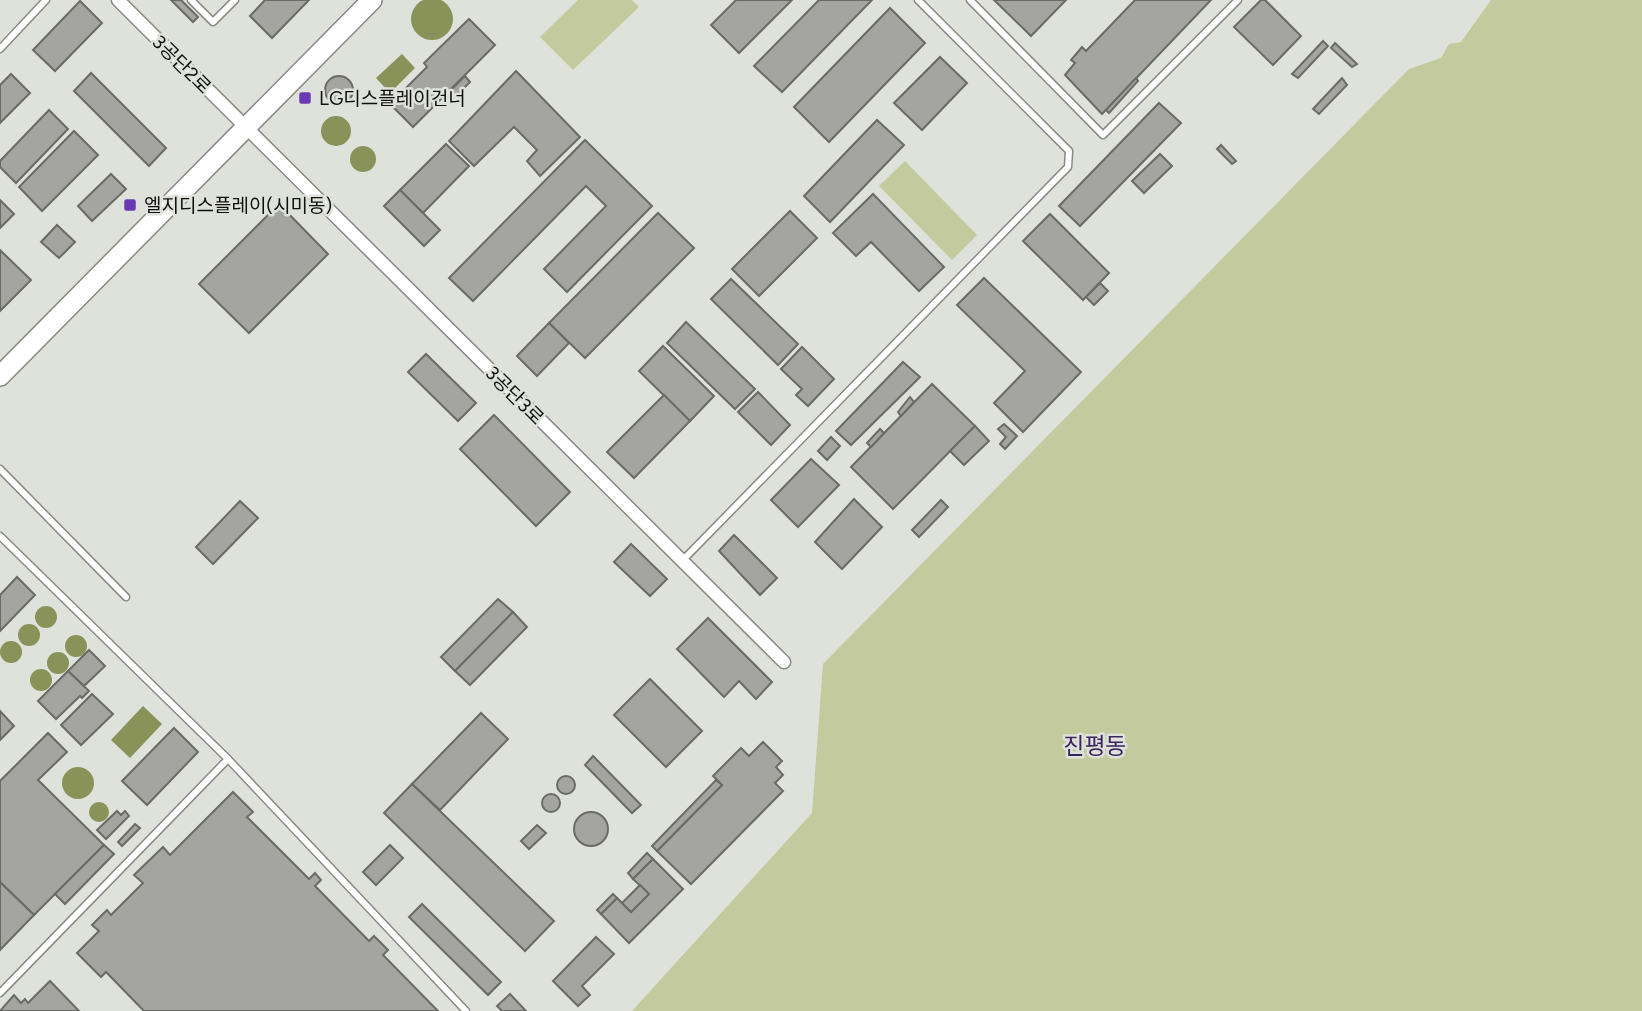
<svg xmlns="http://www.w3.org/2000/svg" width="1642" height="1011" viewBox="0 0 1642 1011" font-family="Figtree,'Noto Sans KR',sans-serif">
<rect width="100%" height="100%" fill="#dfe1db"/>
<g fill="#c2ca9e">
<path d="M578,0h54l7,7 -66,63 -33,-33z"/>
<path d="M1491,0h151v1011h-1010l180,-198 11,-149 586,-595 32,-11 8,-14 12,-2z"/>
<path d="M905,161l72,74 -25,25 -73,-74z"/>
</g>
<g fill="#889259">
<circle cx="432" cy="19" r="21"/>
<path d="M402,54l13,14 -25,25 -14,-15z"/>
<circle cx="336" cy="131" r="15"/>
<circle cx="363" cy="159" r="13"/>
<circle cx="46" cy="617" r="11"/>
<circle cx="29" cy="635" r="11"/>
<circle cx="76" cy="646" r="11"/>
<circle cx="11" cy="652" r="11"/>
<circle cx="58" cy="663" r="11"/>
<circle cx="41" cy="680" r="11"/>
<path d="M143,706l19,18 -32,34 -19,-18z"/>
<circle cx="78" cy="783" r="16"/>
<circle cx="99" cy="812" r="10"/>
</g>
<g fill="#a4a5a0" stroke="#6a6b66" stroke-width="2">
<path d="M171,0h10l17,17 -5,5z"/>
<path d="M265,0h44l-37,38 -22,-22z"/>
<path d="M736,0h56l-53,53 -28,-28z"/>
<path d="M819,0h53l-90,92 -28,-26z"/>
<path d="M994,0h72l-35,36z"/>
<path d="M1135,0h76l-109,114 -37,-39 10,-12 -4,-3 11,-13 4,4z"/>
<path d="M1261,0h4l36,36 -28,29 -39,-38z"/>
<path d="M80,1l22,22 -47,48 -22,-21z"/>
<path d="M890,8l35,35 -96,99 -35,-35z"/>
<path d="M469,19l26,26 -82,82 -23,-23 37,-37 -3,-4z"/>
<path d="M1323,41l5,5 -30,32 -6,-4z"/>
<path d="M1335,43l22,21 -5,3 -21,-19z"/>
<path d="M940,57l27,26 -45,47 -28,-27z"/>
<path d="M516,71l64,66 -40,39 -13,-15 10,-11 -23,-23 -40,39 -25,-25z"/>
<path d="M91,73l75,75 -17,18 -75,-75z"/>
<path d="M11,74l19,19 -30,30v-38z"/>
<circle cx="339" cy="90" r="14"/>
<path d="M465,76l5,6 -16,16 -5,-6z"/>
<path d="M1136,78l2,3 -29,32 -3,-3z"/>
<path d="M1342,78l5,7 -28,29 -6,-5z"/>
<path d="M1159,103l22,20 -101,103 -21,-20z"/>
<path d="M49,110l19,19 -52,54 -16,-16v-6z"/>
<path d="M877,120l27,25 -74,77 -26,-26z"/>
<path d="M74,131l24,24 -56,56 -23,-24z"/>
<path d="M585,140l67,66 -85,86 -23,-23 62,-63 -20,-20 -113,115 -24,-23z"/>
<path d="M446,144l23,22 -46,47 -23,-23z"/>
<path d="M1221,145l15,16 -4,3 -15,-15z"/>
<path d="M1160,154l12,12 -28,27 -12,-12z"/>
<path d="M111,174l15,15 -34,32 -14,-15z"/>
<path d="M400,190l40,40 -16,16 -40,-40z"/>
<path d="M873,194l71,73 -25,24 -48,-49 -15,14 -23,-23z"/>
<path d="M0,200l14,14 -14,14z"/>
<path d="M279,204l49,50 -79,79 -50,-49z"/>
<path d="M790,211l27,27 -58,58 -27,-27z"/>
<path d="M658,213l36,35 -109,110 -36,-35z"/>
<path d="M1050,214l59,59 -26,27 -60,-59z"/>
<path d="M57,225l18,17 -16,16 -18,-16z"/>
<path d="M0,250l31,30 -31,31z"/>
<path d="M984,278l97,94 -58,60 -29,-29 31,-32 -68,-66z"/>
<path d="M731,279l67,65 -20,21 -67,-66z"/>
<path d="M1100,283l8,8 -14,14 -8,-8z"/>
<path d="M686,322l69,67 -20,20 -68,-66z"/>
<path d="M549,323l20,20 -32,33 -20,-20z"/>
<path d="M663,346l51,50 -24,25 -51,-50z"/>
<path d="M802,347l32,32 -26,27 -12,-11 6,-6 -21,-20z"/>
<path d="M426,354l50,49 -18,18 -50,-49z"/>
<path d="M903,362l17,15 -69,68 -15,-14z"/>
<path d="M932,384l43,42 -82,83 -42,-42z"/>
<path d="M758,392l32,33 -19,20 -33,-33z"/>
<path d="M664,395l26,26 -56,57 -27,-26z"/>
<path d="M910,397l4,5 -13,14 -3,-4z"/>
<path d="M494,415l76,77 -34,34 -76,-77z"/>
<path d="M1004,424l13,12 -12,13 -5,-5 6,-7 -8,-8z"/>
<path d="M975,426l14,15 -25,24 -14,-14z"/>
<path d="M880,429l4,4 -13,14 -4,-4z"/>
<path d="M831,437l9,9 -13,14 -9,-9z"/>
<path d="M811,459l28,26 -41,42 -27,-27z"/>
<path d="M854,499l28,28 -40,42 -27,-27z"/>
<path d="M941,500l7,7 -29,30 -7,-7z"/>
<path d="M240,501l18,17 -45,46 -17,-17z"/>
<path d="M734,535l43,43 -17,17 -41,-44z"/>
<path d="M631,544l36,35 -17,17 -36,-34z"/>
<path d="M17,577l18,18 -35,36v-36z"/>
<path d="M498,599l15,13 -58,59 -14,-14z"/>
<path d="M513,612l14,15 -57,58 -15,-14z"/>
<path d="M708,618l64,64 -16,17 -17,-18 -15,16 -47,-48z"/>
<path d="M89,650l16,16 -21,20 -16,-15z"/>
<path d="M68,671l21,20 -7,7 -2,-2 -24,23 -18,-18z"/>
<path d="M650,679l52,52 -36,36 -52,-52z"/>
<path d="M92,694l21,20 -32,31 -20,-20z"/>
<path d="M0,711l14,15 -14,14z"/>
<path d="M481,713l27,26 -68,71 -28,-26z"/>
<path d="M174,728l24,24 -51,53 -25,-24z"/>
<path d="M48,733l19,19 -29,28 66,65 -70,70 -34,-33v-101z"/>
<path d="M763,742l19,19 -6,6 7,8 -8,8 8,8 -92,93 -34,-33 65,-66 -9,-9 28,-28 8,8z"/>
<path d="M593,756l48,49 -9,8 -47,-48z"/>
<circle cx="566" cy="785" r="9"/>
<path d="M716,780l6,5 -65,66 -5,-5z"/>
<path d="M412,784l142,137 -29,30 -141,-138z"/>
<path d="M233,792l20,20 -6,5 62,62 6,-6 6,7 -6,6 54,55 5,-5 14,14 -5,5 55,56h-294l-38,-39 -5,5 -24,-24 22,-22 -7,-6 15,-15 4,5 32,-32 -9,-8 29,-28 7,8z"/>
<circle cx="551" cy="803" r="9"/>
<path d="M117,811l4,4 4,-4 4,5 -23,23 -9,-9z"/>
<circle cx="591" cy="829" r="17"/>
<path d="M135,824l5,4 -18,18 -4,-4z"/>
<path d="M537,825l9,8 -17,16 -8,-8z"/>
<path d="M104,845l10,9 -49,50 -10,-10z"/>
<path d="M390,845l13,13 -27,27 -13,-13z"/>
<path d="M647,853l6,6 -20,20 -5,-6z"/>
<path d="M653,859l30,30 -54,54 -28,-29 16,-16 14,14 18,-18 -16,-15z"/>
<path d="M0,882l34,33 -34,35z"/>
<path d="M640,885l9,9 -18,18 -9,-9z"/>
<path d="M613,894l4,4 -16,16 -4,-4z"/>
<path d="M422,904l79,78 -13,13 -79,-78z"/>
<path d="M596,937l18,17 -32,32 8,9 -12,11 -25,-25z"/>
<path d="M50,981l29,30h-79l14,-16 7,8 4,-4 3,4z"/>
<path d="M510,994l16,17h-24l-5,-5z"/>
</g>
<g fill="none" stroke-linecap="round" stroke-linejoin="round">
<g stroke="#898a85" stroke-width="9">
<g id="service">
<path d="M191,0l22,22 22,-22"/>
<path d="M970,0l133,135 135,-135"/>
<path d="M0,49l46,-49"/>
<path d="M0,469l126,128"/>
<path d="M0,536l228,223 238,252"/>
<path d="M682,561l386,-394 1,-16 -151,-151"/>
<path d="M0,993l228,-234"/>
</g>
</g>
<g stroke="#898a85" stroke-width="15">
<path id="minor" d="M118,0l666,662"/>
</g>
<g stroke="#898a85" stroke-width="22">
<path id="primary" d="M0,376l372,-376"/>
</g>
<use href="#service" stroke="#fff" stroke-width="6"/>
<use href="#minor" stroke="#fff" stroke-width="12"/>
<use href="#primary" stroke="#fff" stroke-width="19"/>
</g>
<g fill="#693bb3" stroke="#dfe1db" stroke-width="2.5">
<rect x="298" y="91" width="14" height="14" rx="3.5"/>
<rect x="123" y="198" width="14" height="14" rx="3.5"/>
</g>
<g text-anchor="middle" stroke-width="5" stroke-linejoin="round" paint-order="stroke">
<g font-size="19" fill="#10110f" stroke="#dfe1db">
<text transform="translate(182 64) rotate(45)" y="7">3공단2로</text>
<text transform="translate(515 395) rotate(45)" y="7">3공단3로</text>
</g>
<g font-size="19" fill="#10110f" stroke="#dfe1db" text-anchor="start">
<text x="319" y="105">LG디스플레이건너</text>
<text x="144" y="212">엘지디스플레이(시미동)</text>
</g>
<g font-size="23" fill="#3a2560" stroke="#dfe1db">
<text x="1095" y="754">진평동</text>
</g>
</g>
</svg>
